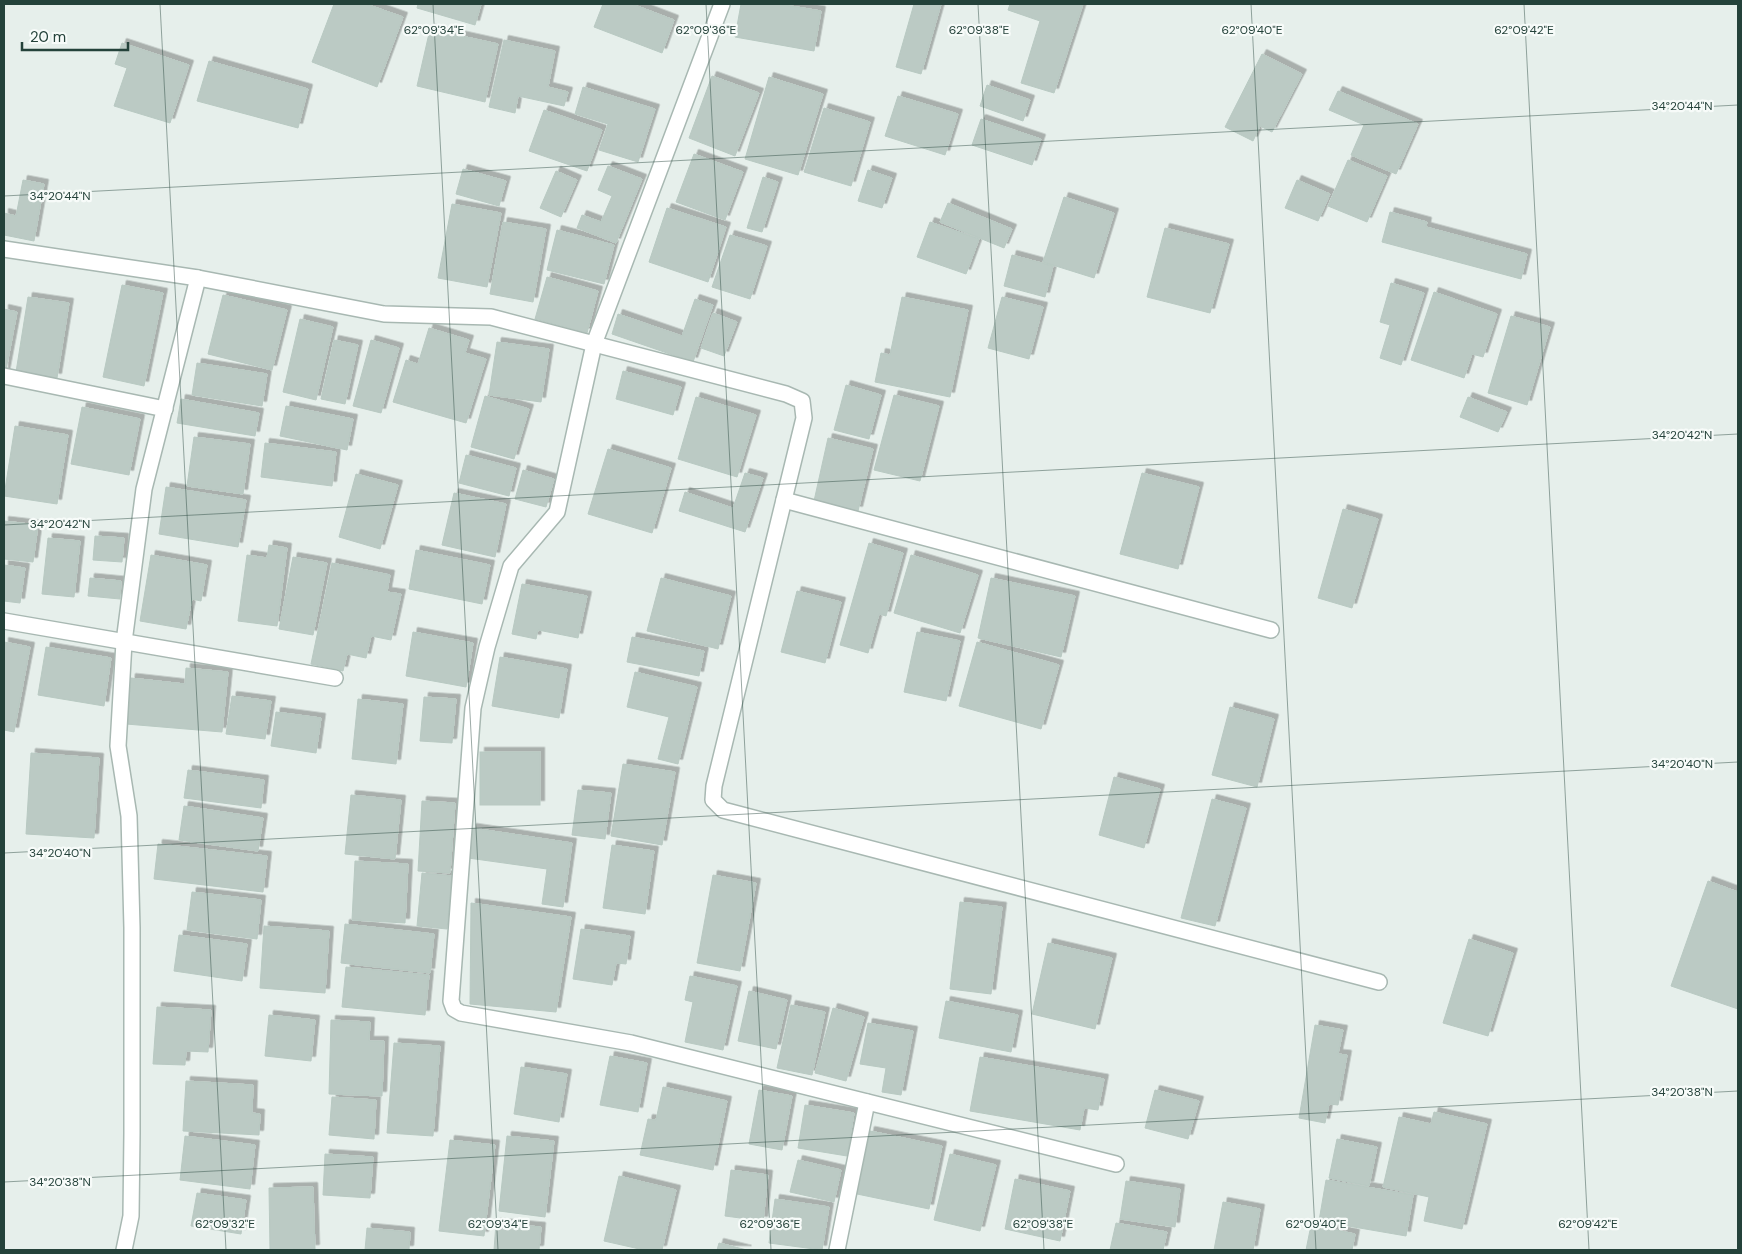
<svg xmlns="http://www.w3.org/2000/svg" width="1742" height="1254" viewBox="0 0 1742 1254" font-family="'DM Sans',sans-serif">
<defs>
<filter id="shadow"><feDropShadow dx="4.5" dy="-4.5" stdDeviation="0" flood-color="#0004"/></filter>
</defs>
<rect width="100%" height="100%" fill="#e6efeb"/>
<g fill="#bbcac4" stroke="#b8c9c2" filter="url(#shadow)">
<path d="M334,4h32l37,13 -26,70 -65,-25z"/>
<path d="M418,4h63l-6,21 -58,-17z"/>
<path d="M603,4h29l42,16 -12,33 -68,-26z"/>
<path d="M741,4h38l42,7 -7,40 -79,-14z"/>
<path d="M914,4h27l-20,70 -25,-7z"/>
<path d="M1010,4h73l-29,89 -33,-10 19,-62 -32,-11z"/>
<path d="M430,29l68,15 -13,58 -68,-16z"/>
<path d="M504,40l51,11 -7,36 20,5 -4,14 -46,-10 -3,17 -26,-6z"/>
<path d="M122,43l67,22 -19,58 -56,-17 13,-38 -12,-4z"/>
<path d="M1262,54l40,20 -30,58 -12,-6 -7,15 -28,-14z"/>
<path d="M209,61l99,28 -10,39 -101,-27z"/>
<path d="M712,76l47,17 -24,63 -46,-18z"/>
<path d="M769,77l54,17 -25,81 -53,-16z"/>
<path d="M987,85l43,15 -7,21 -43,-15z"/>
<path d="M583,87l72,22 -17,53 -39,-12 9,-26 -33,-10z"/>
<path d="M1338,91l80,33 -22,50 -45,-19 13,-30 -35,-15z"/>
<path d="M898,96l60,18 -13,41 -60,-19z"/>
<path d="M824,108l46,14 -19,64 -47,-14z"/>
<path d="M544,110l58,20 -15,41 -58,-20z"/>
<path d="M981,119l60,20 -9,26 -60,-20z"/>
<path d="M694,154l49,18 -18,48 -49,-18z"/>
<path d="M1348,160l39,16 -20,46 -39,-16z"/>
<path d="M608,166l34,13 -26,64 -39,-15 5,-13 19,7 11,-26 -14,-6z"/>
<path d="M463,169l43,12 -7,25 -43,-12z"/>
<path d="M868,170l24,8 -10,30 -24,-7z"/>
<path d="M556,171l21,9 -16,37 -21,-9z"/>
<path d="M763,177l15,5 -16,50 -15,-4z"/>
<path d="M23,180l21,4 -10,57 -30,-6v-22l12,3z"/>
<path d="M1297,180l33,14 -12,27 -33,-13z"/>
<path d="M1064,197l50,16 -20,65 -51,-16z"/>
<path d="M948,203l64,26 -8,19 -64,-26z"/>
<path d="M452,204l49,9 -14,74 -49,-9z"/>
<path d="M667,208l59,19 -18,55 -59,-20z"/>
<path d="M1390,212l37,10 -1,5 101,27 -6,25 -139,-37z"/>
<path d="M503,222l43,7 -13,73 -43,-8z"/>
<path d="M930,222l49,17 -13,35 -49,-17z"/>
<path d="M1165,228l64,16 -19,69 -63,-16z"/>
<path d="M557,230l57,15 -10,39 -57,-14z"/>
<path d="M730,235l37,11 -17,53 -38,-12z"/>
<path d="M1012,255l41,11 -8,31 -41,-11z"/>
<path d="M547,277l51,14 -11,42 -52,-14z"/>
<path d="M1391,283l33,10 -23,72 -21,-7 10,-33 -10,-3z"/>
<path d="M122,285l41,8 -19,93 -41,-9z"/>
<path d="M1434,292l63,22 -14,43 -11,-3 -8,24 -53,-18z"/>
<path d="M223,295l64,15 -15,60 -64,-16z"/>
<path d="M28,297l41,6 -12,75 -41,-6z"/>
<path d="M902,297l66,13 -18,87 -75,-15 6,-29 9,2z"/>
<path d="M1002,297l41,10 -14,52 -41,-11z"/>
<path d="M695,299l18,6 -20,57 -81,-28 6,-20 64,22z"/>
<path d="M4,309l13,3 -12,63h-1z"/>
<path d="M713,313l24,9 -13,34 -23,-8z"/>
<path d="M1511,316l39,11 -23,78 -39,-12z"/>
<path d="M300,319l33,8 -17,73 -33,-8z"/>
<path d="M429,328l40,12 -4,13 21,6 -20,64 -73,-21 13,-42 12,4z"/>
<path d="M334,340l24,5 -13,59 -24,-5z"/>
<path d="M371,340l28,8 -18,65 -28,-7z"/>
<path d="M497,342l52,7 -8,53 -52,-7z"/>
<path d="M197,363l70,11 -5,32 -70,-11z"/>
<path d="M623,371l58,16 -8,28 -57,-16z"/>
<path d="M846,385l35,10 -12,44 -35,-9z"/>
<path d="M894,395l45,11 -19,75 -46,-11z"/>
<path d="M485,396l44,13 -15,50 -43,-12z"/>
<path d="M696,397l60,18 -19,62 -59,-18z"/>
<path d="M1468,397l39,15 -9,20 -38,-15z"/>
<path d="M181,399l78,14 -4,23 -78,-13z"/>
<path d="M286,406l67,13 -6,31 -67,-14z"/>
<path d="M82,407l58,12 -11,56 -58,-11z"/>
<path d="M15,426l53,9 -11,69 -53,-8z"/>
<path d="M194,437l56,7 -7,50 -56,-8z"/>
<path d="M828,438l45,11 -15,62 -44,-10z"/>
<path d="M265,443l71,9 -4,34 -71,-9z"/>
<path d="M608,449l63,19 -19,65 -64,-19z"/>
<path d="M466,455l50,13 -7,28 -50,-13z"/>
<path d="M523,470l31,9 -8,28 -31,-8z"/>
<path d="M745,473l18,5 -18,54 -66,-21 6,-19 48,16z"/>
<path d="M1142,473l57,14 -21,82 -58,-15z"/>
<path d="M356,474l42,11 -18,64 -41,-12z"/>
<path d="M166,487l80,13 -8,47 -79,-13z"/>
<path d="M454,493l52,11 -11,53 -53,-12z"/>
<path d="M1343,509l35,10 -26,89 -34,-10z"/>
<path d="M4,521l34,4 -5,37 -29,-3z"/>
<path d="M95,536l29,2 -2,24 -29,-2z"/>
<path d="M48,538l32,3 -6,56 -32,-3z"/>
<path d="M869,543l34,10 -17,63 -7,-2 -11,39 -28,-8z"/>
<path d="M269,545l18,3 -10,78 -39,-5 9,-66 20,3z"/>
<path d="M416,550l74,15 -8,39 -73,-15z"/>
<path d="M151,555l56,10 -6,36 -9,-2 -6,30 -46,-8z"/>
<path d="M911,555l67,20 -18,58 -66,-20z"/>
<path d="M293,557l34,6 -14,72 -34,-6z"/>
<path d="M332,563l58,12 -3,17 14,2 -10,46 -20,-4 -5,22 -19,-4 -4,17 -32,-7z"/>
<path d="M4,565l21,3 -5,35 -16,-2z"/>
<path d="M90,578l31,3 -1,18 -32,-3z"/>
<path d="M661,578l70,18 -13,53 -71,-18z"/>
<path d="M991,578l84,18 -14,61 -83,-19z"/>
<path d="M522,584l65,12 -9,42 -40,-8 -2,9 -24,-5z"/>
<path d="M797,591l44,11 -16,61 -44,-11z"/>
<path d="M413,632l60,11 -7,44 -60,-11z"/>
<path d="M917,632l43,9 -14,60 -42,-9z"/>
<path d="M632,637l72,14 -5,25 -72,-14z"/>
<path d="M4,642l26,5 -16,85 -10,-2z"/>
<path d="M977,642l82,23 -18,64 -82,-23z"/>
<path d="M46,647l65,11 -7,48 -66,-11z"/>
<path d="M500,657l67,12 -8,49 -67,-12z"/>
<path d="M186,668l42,4 -6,60 -96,-8 5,-46 54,6z"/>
<path d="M635,672l62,15 -19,77 -20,-5 11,-42 -42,-10z"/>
<path d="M232,696l39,5 -6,38 -39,-5z"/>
<path d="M424,697l32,2 -4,44 -32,-2z"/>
<path d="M358,699l45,5 -7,60 -44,-5z"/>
<path d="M1230,707l44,12 -17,68 -45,-12z"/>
<path d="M276,712l45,6 -5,35 -45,-7z"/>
<rect x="480" y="752" width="60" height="53"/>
<path d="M31,753l68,5 -5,80 -68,-4z"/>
<path d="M623,764l52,8 -13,73 -51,-9z"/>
<path d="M188,770l76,10 -3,28 -77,-10z"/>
<path d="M1114,777l46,12 -16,59 -45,-13z"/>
<path d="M578,790l33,3 -6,46 -33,-4z"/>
<path d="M351,795l50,5 -6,59 -50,-5z"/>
<path d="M1212,799l34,9 -31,118 -34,-8z"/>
<path d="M422,801l33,2 -5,70 -32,-2z"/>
<path d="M184,806l79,12 -5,33 -79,-11z"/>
<path d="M472,828l100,15 -9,64 -21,-3 5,-35 -79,-11z"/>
<path d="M158,844l109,12 -4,36 -109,-13z"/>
<path d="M612,845l42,6 -9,63 -42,-6z"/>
<path d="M355,861l53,3 -3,59 -53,-3z"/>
<path d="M422,873l30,3 -5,53 -30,-3z"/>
<path d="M713,875l43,8 -16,88 -43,-8z"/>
<path d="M1708,881l30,11v117l-67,-23z"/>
<path d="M192,892l69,8 -4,39 -70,-9z"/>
<path d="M960,902l42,5 -11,87 -41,-5z"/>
<path d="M471,903l100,14 -15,95 -86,-8z"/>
<path d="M345,924l89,10 -4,39 -89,-10z"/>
<path d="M264,926l65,5 -4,62 -65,-5z"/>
<path d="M581,929l49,7 -4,28 -10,-1 -4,22 -39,-6z"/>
<path d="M179,935l68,9 -5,37 -68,-10z"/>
<path d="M1469,939l44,14 -25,83 -45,-13z"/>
<path d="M1048,943l64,15 -17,71 -63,-15z"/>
<path d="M346,967l83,8 -4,40 -83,-8z"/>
<path d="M690,976l47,10 -14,64 -38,-8 8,-40 -8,-2z"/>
<path d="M749,991l38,9 -11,49 -38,-8z"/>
<path d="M946,1001l72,14 -7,37 -72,-14z"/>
<path d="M791,1005l34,7 -13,63 -35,-7z"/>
<path d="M157,1007l54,3 -3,42 -22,-1 -1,14 -32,-1z"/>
<path d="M833,1008l31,9 -18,64 -31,-8z"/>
<path d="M269,1015l46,5 -4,41 -46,-5z"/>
<path d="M331,1020l39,2 -1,19h15l-2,55 -53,-2z"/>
<path d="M868,1023l45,8 -12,64 -19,-3 4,-24 -26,-4z"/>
<path d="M1315,1025l28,5 -5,24 9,1 -9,50 -9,-1 -4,19 -26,-5z"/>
<path d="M394,1043l46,3 -7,90 -46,-3z"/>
<path d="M610,1056l37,7 -9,49 -38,-7z"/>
<path d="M980,1057l124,22 -6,31 -14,-2 -4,22 -110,-19z"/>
<path d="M521,1067l46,7 -8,48 -45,-8z"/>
<path d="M186,1081l67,4 -1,28 8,1 -1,21 -76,-4z"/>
<path d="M663,1087l64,14 -14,69 -73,-15 8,-36 8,1z"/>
<path d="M759,1090l33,6 -10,54 -33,-6z"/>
<path d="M1155,1090l44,11 -11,38 -43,-11z"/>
<path d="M332,1097l44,3 -2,39 -45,-4z"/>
<path d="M805,1105l49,8 -7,43 -49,-8z"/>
<path d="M1434,1112l53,12 -25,105 -38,-8 5,-24 -46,-10 16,-70 32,7z"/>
<path d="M870,1131l72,15 -13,63 -72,-15z"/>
<path d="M185,1136l70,9 -5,44 -70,-9z"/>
<path d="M507,1136l47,5 -9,76 -46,-6z"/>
<path d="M1337,1139l40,8 -8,39 -40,-8z"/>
<path d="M450,1140l45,5 -11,91 -45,-5z"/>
<path d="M325,1154l48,3 -3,41 -47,-3z"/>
<path d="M950,1154l46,11 -16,66 -46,-11z"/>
<path d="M798,1160l43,10 -7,32 -44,-10z"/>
<path d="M731,1170l37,5 -5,46 -38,-5z"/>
<path d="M619,1176l57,14 -14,60h-18l-40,-9z"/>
<path d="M1015,1179l55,12 -10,50 -55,-12z"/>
<path d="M1326,1180l87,15 -7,41 -87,-15z"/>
<path d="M1126,1181l54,8 -5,38 -55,-8z"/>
<path d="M313,1187l2,62 -45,1 -1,-62z"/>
<path d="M197,1193l49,7 -5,34 -50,-8z"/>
<path d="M775,1199l54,8 -7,43 -53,-7z"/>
<path d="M1223,1202l37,7 -7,41h-39z"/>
<path d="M496,1223l45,4 -2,23h-45z"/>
<path d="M1116,1223l51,9 -4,18h-53z"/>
<path d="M1311,1225l44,9 -3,16h-46z"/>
<path d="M367,1228l43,4 -1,18h-44z"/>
<path d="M719,1243l28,7h-30z"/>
</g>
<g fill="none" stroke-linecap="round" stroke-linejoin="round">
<g stroke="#a8b8b2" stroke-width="18">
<g id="minor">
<path d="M722,4l-128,340 -37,168 -46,54 -24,81 -14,61 -22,293 3,8 7,4 170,30 485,121"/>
<path d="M4,249l194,29 186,36 107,3 295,77 16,7 2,17 -90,368 -1,14 10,10 656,172"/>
<path d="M4,376l161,33"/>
<path d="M784,500l487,130"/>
<path d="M4,621l331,57"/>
<path d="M124,1250l7,-34 1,-83v-205l-3,-112 -11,-70 6,-104 20,-153 54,-211"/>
<path d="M837,1250l30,-148"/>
</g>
</g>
<use href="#minor" stroke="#fff" stroke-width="15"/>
</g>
<path fill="none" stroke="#24423a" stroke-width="1" stroke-opacity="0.45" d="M160,4l66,1246M433,4l65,1246M706,4l65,1246M978,4l66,1246M1251,4l65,1246M1524,4l65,1246M4,196l1734,-91M4,525l1734,-91M4,853l1734,-91M4,1182l1734,-91"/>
<g font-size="12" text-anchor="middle" fill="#24423a" stroke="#f7fbf9" stroke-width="4.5" stroke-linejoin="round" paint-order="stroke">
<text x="434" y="34">62°09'34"E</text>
<text x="706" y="34">62°09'36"E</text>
<text x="979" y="34">62°09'38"E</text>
<text x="1252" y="34">62°09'40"E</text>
<text x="1524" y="34">62°09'42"E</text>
<text x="1682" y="110">34°20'44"N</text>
<text x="60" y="200">34°20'44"N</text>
<text x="1682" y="439">34°20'42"N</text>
<text x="60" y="528">34°20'42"N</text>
<text x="1682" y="768">34°20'40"N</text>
<text x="60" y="857">34°20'40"N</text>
<text x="1682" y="1096">34°20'38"N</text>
<text x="60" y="1186">34°20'38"N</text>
<text x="225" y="1228">62°09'32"E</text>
<text x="498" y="1228">62°09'34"E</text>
<text x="770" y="1228">62°09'36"E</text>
<text x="1043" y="1228">62°09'38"E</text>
<text x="1316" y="1228">62°09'40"E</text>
<text x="1588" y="1228">62°09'42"E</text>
</g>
<rect width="1742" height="1254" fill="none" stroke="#24423a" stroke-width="10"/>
<path d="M22 42v8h106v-8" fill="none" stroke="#24423a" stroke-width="2.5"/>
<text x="30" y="42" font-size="15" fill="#24423a" stroke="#f7fbf9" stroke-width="4" paint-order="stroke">20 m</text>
</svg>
